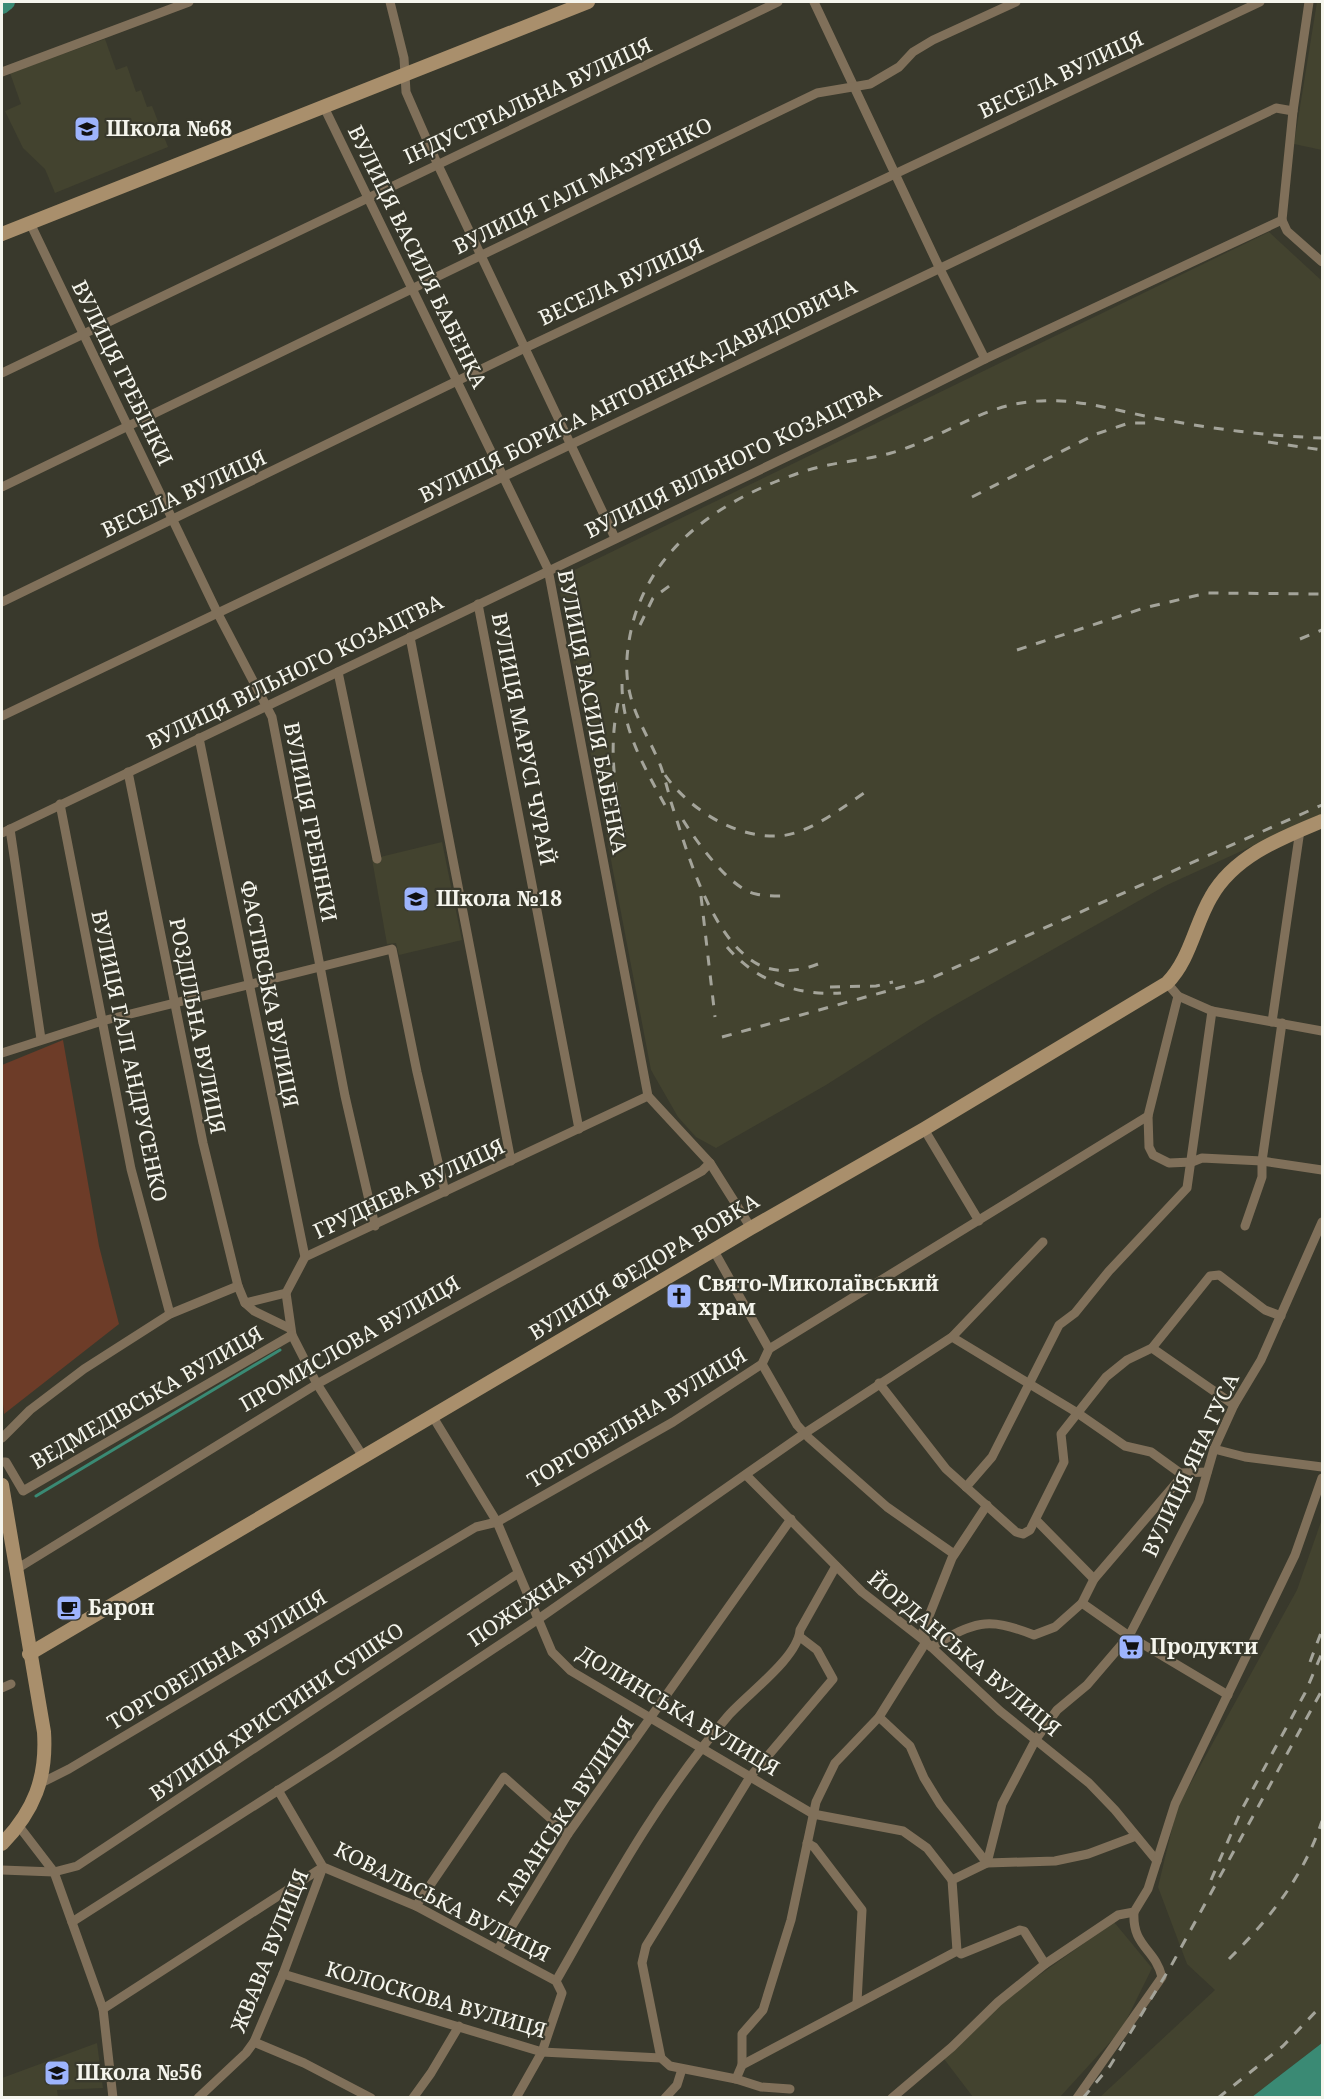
<svg xmlns="http://www.w3.org/2000/svg" width="1324" height="2099" viewBox="0 0 1324 2099" font-family="'Noto Serif',serif">
<rect width="100%" height="100%" fill="#39392c"/>
<g fill="#43432f">
<path d="M1317,2h5v148l-28,-6z"/>
<path d="M105,39l11,31 11,-4 9,26 5,-2 6,17 5,-1 16,41 -113,46 -10,-24 -22,-21 -18,-37 16,-7 -11,-31z"/>
<path d="M1269,232l53,49v533l-157,72 -230,130 -109,69 -110,63 -20,-11 -18,-20 -27,-47 -93,-488 2,-5z"/>
<path d="M442,842l20,98 -63,15 -3,-12 -9,1 -15,-85z"/>
<path d="M1322,1519v524l-70,54 -153,1 116,-108 -28,-26 -29,-77 19,-79 120,-218z"/>
<path d="M1114,1922l38,46 -30,61 -62,68h-87l-29,-38 62,-60z"/>
<path d="M97,2043l6,45 -46,2 1,7h-56v-19z"/>
</g>
<path fill="#6d3c28" d="M63,1040l36,206 20,78 -115,90 -2,-19v-330z"/>
<path fill="#3a8a74" d="M1322,2043v54h-70z"/>
<g fill="none" stroke-linecap="round" stroke-linejoin="round">
<path stroke="#3a8a74" stroke-width="3" d="M36,1496l244,-146"/>
<path stroke="#3a8a74" stroke-width="16" d="M2,6l5,-4"/>
<g stroke="#80705a" stroke-width="9">
<path d="M390,2l14,56 2,34 31,71 178,375"/>
<path d="M814,2l125,265 46,92"/>
<path d="M2,72l187,-70"/>
<path d="M323,105l225,464 100,527 62,67 41,65"/>
<path d="M1282,220l5,11 35,31"/>
<path d="M30,223l187,389 55,105 73,379 30,130"/>
<path d="M2,373l776,-371"/>
<path d="M2,487l815,-394 53,-9 29,-17 14,-15 20,-12 83,-38"/>
<path d="M2,602l523,-254 735,-346"/>
<path d="M478,604l101,525"/>
<path d="M410,637l101,524"/>
<path d="M338,672l39,187"/>
<path d="M2,716l1274,-608 17,3"/>
<path d="M199,738l106,519"/>
<path d="M128,772l75,371 35,143"/>
<path d="M60,804l71,365 39,145"/>
<path d="M10,829l31,210"/>
<path d="M2,833l839,-402 144,-72 297,-139 11,-109 16,-109"/>
<path d="M1178,996l34,15 110,20"/>
<path d="M1272,1022l28,-192"/>
<path d="M2,1053l100,-32 290,-72 25,123 28,120"/>
<path d="M1148,1116l1,31 4,8 16,8 23,-1 10,-4 60,3 60,9"/>
<path d="M924,1129l55,92"/>
<path d="M1245,1226l17,-49v-16l20,-138"/>
<path d="M714,1251l55,98"/>
<path d="M286,1293l6,42 25,49 47,74"/>
<path d="M245,1303l9,8 35,17"/>
<path d="M952,1337l124,75 49,34 26,6 29,21 27,-1"/>
<path d="M1152,1348l82,57"/>
<path d="M762,1364l35,61 12,13 78,69 67,47"/>
<path d="M879,1383l67,86 70,63 7,2 7,-4 34,-68 -3,-28 45,-57 21,-17 25,-12 58,-72 9,-1 46,35 16,6"/>
<path d="M433,1417l64,105 55,130 19,19 242,143 90,17 24,17 25,32"/>
<path d="M2,1438l28,-28 54,-41 86,-55 68,-28 7,17 41,-10 19,-36 343,-161"/>
<path d="M1214,1449l31,8 77,10"/>
<path d="M2,1462h4l17,29 269,-156"/>
<path d="M746,1475l116,117 64,50 74,69 89,72 26,27 42,51"/>
<path d="M966,1487l26,-30 67,-132 16,-12 34,-42 78,-83 25,-177"/>
<path d="M1036,1520l58,59"/>
<path d="M15,1570l302,-186 385,-213 8,-8"/>
<path d="M1082,1603l47,33 99,59"/>
<path d="M931,1647c44,-25 54,-31 103,-12l21,-8 27,-24 12,-24 90,-105"/>
<path d="M2,1688l9,-4"/>
<path d="M879,1717l31,29 14,32 16,26 47,59 68,-2 33,-7 48,-18"/>
<path d="M41,1783l28,-14 407,-242 21,-5 176,-100 89,-58 7,-15 379,-233 30,-120 -11,-13"/>
<path d="M278,1790l45,77 93,39 140,75 6,12 -20,59 -26,46"/>
<path d="M18,1825l36,47 49,137 10,89"/>
<path d="M807,1843l7,4 48,63 -5,92"/>
<path d="M2,1870l52,2 23,-6 440,-292"/>
<path d="M416,1906l88,-129 64,57"/>
<path d="M72,1922l260,-166 205,-136 268,-187 147,-96 91,-95"/>
<path d="M498,1949l70,-115 223,-315"/>
<path d="M957,1951l4,3 59,-24 4,1 21,33"/>
<path d="M283,1974l259,78 119,6 9,8 66,13 25,8 29,2"/>
<path d="M556,1981c52,-91 103,-185 172,-265 18,-21 70,-58 72,-86l36,-64"/>
<path d="M103,2009l220,-142"/>
<path d="M254,2042l50,21 67,35"/>
<path d="M661,2058l-19,-95 4,-17 104,-169 83,-98 -16,-29 -17,-13"/>
<path d="M742,2065l215,-114 -5,-71 35,-17 15,-59 34,-65 21,-29 30,-25 42,-49 70,-135 15,-52 20,-44 27,-45 61,-138"/>
<path d="M736,2079l6,-14v-31l21,-24 28,-90 25,-118 19,-39 44,-46 47,-75 -3,-11 29,-73 35,-53"/>
<path d="M198,2098l48,-45 8,-11 29,-68 40,-107"/>
<path d="M413,2098l18,-25 28,-47"/>
<path d="M665,2098l12,-13 5,-16"/>
<path d="M892,2098l60,-51 46,-45 47,-38 73,-49 16,-3 14,-23 27,-85 120,-249 27,-77"/>
<path d="M1077,2098l85,-121c-7,-29 -30,-30 -28,-65"/>
</g>
<g stroke="#a98f6c" stroke-width="14">
<path d="M2,234l586,-232"/>
<path d="M2,1485l42,247c3,46 -10,79 -42,112"/>
<path d="M29,1654l722,-426 173,-99 243,-146c23,-23 28,-59 44,-86 23,-41 70,-59 111,-76"/>
</g>
<g stroke="#a4a49a" stroke-width="3" stroke-dasharray="10 10" stroke-linecap="butt">
<path d="M1268,442l54,8"/>
<path d="M972,497l124,-63 33,-11h21"/>
<path d="M640,625l13,-27 23,-17"/>
<path d="M1300,639l22,-9"/>
<path d="M1017,650l127,-42 63,-15 115,1"/>
<path d="M622,684c0,47 23,84 45,125"/>
<path d="M618,703c-10,49 -3,86 7,134"/>
<path d="M665,775c24,34 70,63 113,61 30,-1 65,-29 89,-45"/>
<path d="M683,820c13,21 47,69 73,74 9,2 19,2 28,2"/>
<path d="M701,896l14,121"/>
<path d="M727,947c29,34 70,49 114,46"/>
<path d="M818,964c-20,8 -45,10 -64,-2 -45,-29 -67,-111 -83,-160 -3,-11 -6,-23 -10,-35 -9,-24 -25,-47 -31,-73 -6,-24 -3,-48 3,-72 22,-80 94,-125 169,-150 29,-10 60,-11 89,-19 47,-13 89,-46 137,-51 45,-6 88,9 132,17 54,10 107,17 162,19"/>
<path d="M830,987l46,-1 17,-4"/>
<path d="M722,1037l205,-57 395,-175"/>
<path d="M1310,1662l12,-32"/>
<path d="M1211,1880l30,-69 64,-118 17,-40"/>
<path d="M1229,1959c41,-41 74,-81 93,-138"/>
<path d="M1083,2098l27,-32 61,-100 151,-276"/>
<path d="M1218,2098l65,-52 39,-41"/>
</g>
</g>
<defs>
<g id="school-square" transform="scale(1.35)"><rect x="-9" y="-9" width="18" height="18" rx="4" fill="#9db4fd" stroke="#39392c"/><path d="M0-5L7-2L0 1L-7-2ZM-4 1L0 2.5L4 1V4Q0 6-4 4Z" fill="#111"/></g>
<g id="church-square" transform="scale(1.35)"><rect x="-9" y="-9" width="18" height="18" rx="4" fill="#9db4fd" stroke="#39392c"/><path d="M-1.2-6h2.4v3.5h3.3v2.4h-3.3V6h-2.4V-.1h-3.3v-2.4h3.3Z" fill="#111"/></g>
<g id="cafe-square" transform="scale(1.35)"><rect x="-9" y="-9" width="18" height="18" rx="4" fill="#9db4fd" stroke="#39392c"/><path d="M-5.5-4.5H6V0H3Q3 3.5 0 3.5H-2.5Q-5.5 3.5-5.5 0ZM3-3.2v2h1.7v-2ZM-6 4.5H4V6H-6Z" fill="#111"/></g>
<g id="supermarket-square" transform="scale(1.35)"><rect x="-9" y="-9" width="18" height="18" rx="4" fill="#9db4fd" stroke="#39392c"/><path d="M-6-5.5h2.5l.6 2H6L4.5 2H-2.5L-4.4-4H-6ZM-1.5 3.2a1.3 1.3 0 1 0 .1 0ZM3 3.2a1.3 1.3 0 1 0 .1 0Z" fill="#111"/></g>
</defs>
<g fill-rule="evenodd">
<use href="#school-square" x="87" y="129"/>
<use href="#school-square" x="416" y="899"/>
<use href="#church-square" x="679" y="1296"/>
<use href="#cafe-square" x="69" y="1608"/>
<use href="#supermarket-square" x="1131" y="1647"/>
<use href="#school-square" x="57" y="2073"/>
</g>
<g text-anchor="middle" stroke-width="4.5" stroke-linejoin="round" paint-order="stroke">
<g font-size="21" fill="#f5f5ed" stroke="#39392c">
<text transform="translate(1061 75) rotate(-25)" y="7">ВЕСЕЛА ВУЛИЦЯ</text>
<text transform="translate(528 101) rotate(-25)" y="7">ІНДУСТРІАЛЬНА ВУЛИЦЯ</text>
<text transform="translate(583 186) rotate(-26)" y="7">ВУЛИЦЯ ГАЛІ МАЗУРЕНКО</text>
<text transform="translate(417 257) rotate(64)" y="7">ВУЛИЦЯ ВАСИЛЯ БАБЕНКА</text>
<text transform="translate(621 282) rotate(-25)" y="7">ВЕСЕЛА ВУЛИЦЯ</text>
<text transform="translate(122 373) rotate(64)" y="7">ВУЛИЦЯ ГРЕБІНКИ</text>
<text transform="translate(638 391) rotate(-26)" y="7">ВУЛИЦЯ БОРИСА АНТОНЕНКА-ДАВИДОВИЧА</text>
<text transform="translate(733 461) rotate(-26)" y="7">ВУЛИЦЯ ВІЛЬНОГО КОЗАЦТВА</text>
<text transform="translate(184 494) rotate(-25)" y="7">ВЕСЕЛА ВУЛИЦЯ</text>
<text transform="translate(295 672) rotate(-26)" y="7">ВУЛИЦЯ ВІЛЬНОГО КОЗАЦТВА</text>
<text transform="translate(592 712) rotate(79)" y="7">ВУЛИЦЯ ВАСИЛЯ БАБЕНКА</text>
<text transform="translate(523 739) rotate(79)" y="7">ВУЛИЦЯ МАРУСІ ЧУРАЙ</text>
<text transform="translate(310 822) rotate(79)" y="7">ВУЛИЦЯ ГРЕБІНКИ</text>
<text transform="translate(269 994) rotate(79)" y="7">ФАСТІВСЬКА ВУЛИЦЯ</text>
<text transform="translate(197 1026) rotate(79)" y="7">РОЗДІЛЬНА ВУЛИЦЯ</text>
<text transform="translate(129 1056) rotate(78)" y="7">ВУЛИЦЯ ГАЛІ АНДРУСЕНКО</text>
<text transform="translate(409 1189) rotate(-25)" y="7">ГРУДНЕВА ВУЛИЦЯ</text>
<text transform="translate(644 1267) rotate(-31)" y="7">ВУЛИЦЯ ФЕДОРА ВОВКА</text>
<text transform="translate(350 1344) rotate(-30)" y="7">ПРОМИСЛОВА ВУЛИЦЯ</text>
<text transform="translate(147 1398) rotate(-30)" y="7">ВЕДМЕДІВСЬКА ВУЛИЦЯ</text>
<text transform="translate(637 1418) rotate(-31)" y="7">ТОРГОВЕЛЬНА ВУЛИЦЯ</text>
<text transform="translate(1191 1465) rotate(-65)" y="7">ВУЛИЦЯ ЯНА ГУСА</text>
<text transform="translate(559 1582) rotate(-34)" y="7">ПОЖЕЖНА ВУЛИЦЯ</text>
<text transform="translate(964 1654) rotate(40)" y="7">ЙОРДАНСЬКА ВУЛИЦЯ</text>
<text transform="translate(217 1660) rotate(-31)" y="7">ТОРГОВЕЛЬНА ВУЛИЦЯ</text>
<text transform="translate(678 1711) rotate(31)" y="7">ДОЛИНСЬКА ВУЛИЦЯ</text>
<text transform="translate(277 1712) rotate(-34)" y="7">ВУЛИЦЯ ХРИСТИНИ СУШКО</text>
<text transform="translate(566 1812) rotate(-56)" y="7">ТАВАНСЬКА ВУЛИЦЯ</text>
<text transform="translate(442 1902) rotate(27)" y="7">КОВАЛЬСЬКА ВУЛИЦЯ</text>
<text transform="translate(270 1951) rotate(-68)" y="7">ЖВАВА ВУЛИЦЯ</text>
<text transform="translate(436 2000) rotate(16)" y="7">КОЛОСКОВА ВУЛИЦЯ</text>
</g>
<g font-size="21" font-weight="bold" fill="#f5f5ed" stroke="#39392c" text-anchor="start">
<text x="106" y="136">Школа №68</text>
<text x="436" y="906">Школа №18</text>
<text x="698" y="1291">Свято-Миколаївський<tspan x="698" dy="24">храм</tspan></text>
<text x="88" y="1615">Барон</text>
<text x="1150" y="1654">Продукти</text>
<text x="76" y="2080">Школа №56</text>
</g>
</g>
<rect width="1324" height="2099" fill="none" stroke="#f5f5ed" stroke-width="6"/>
</svg>
